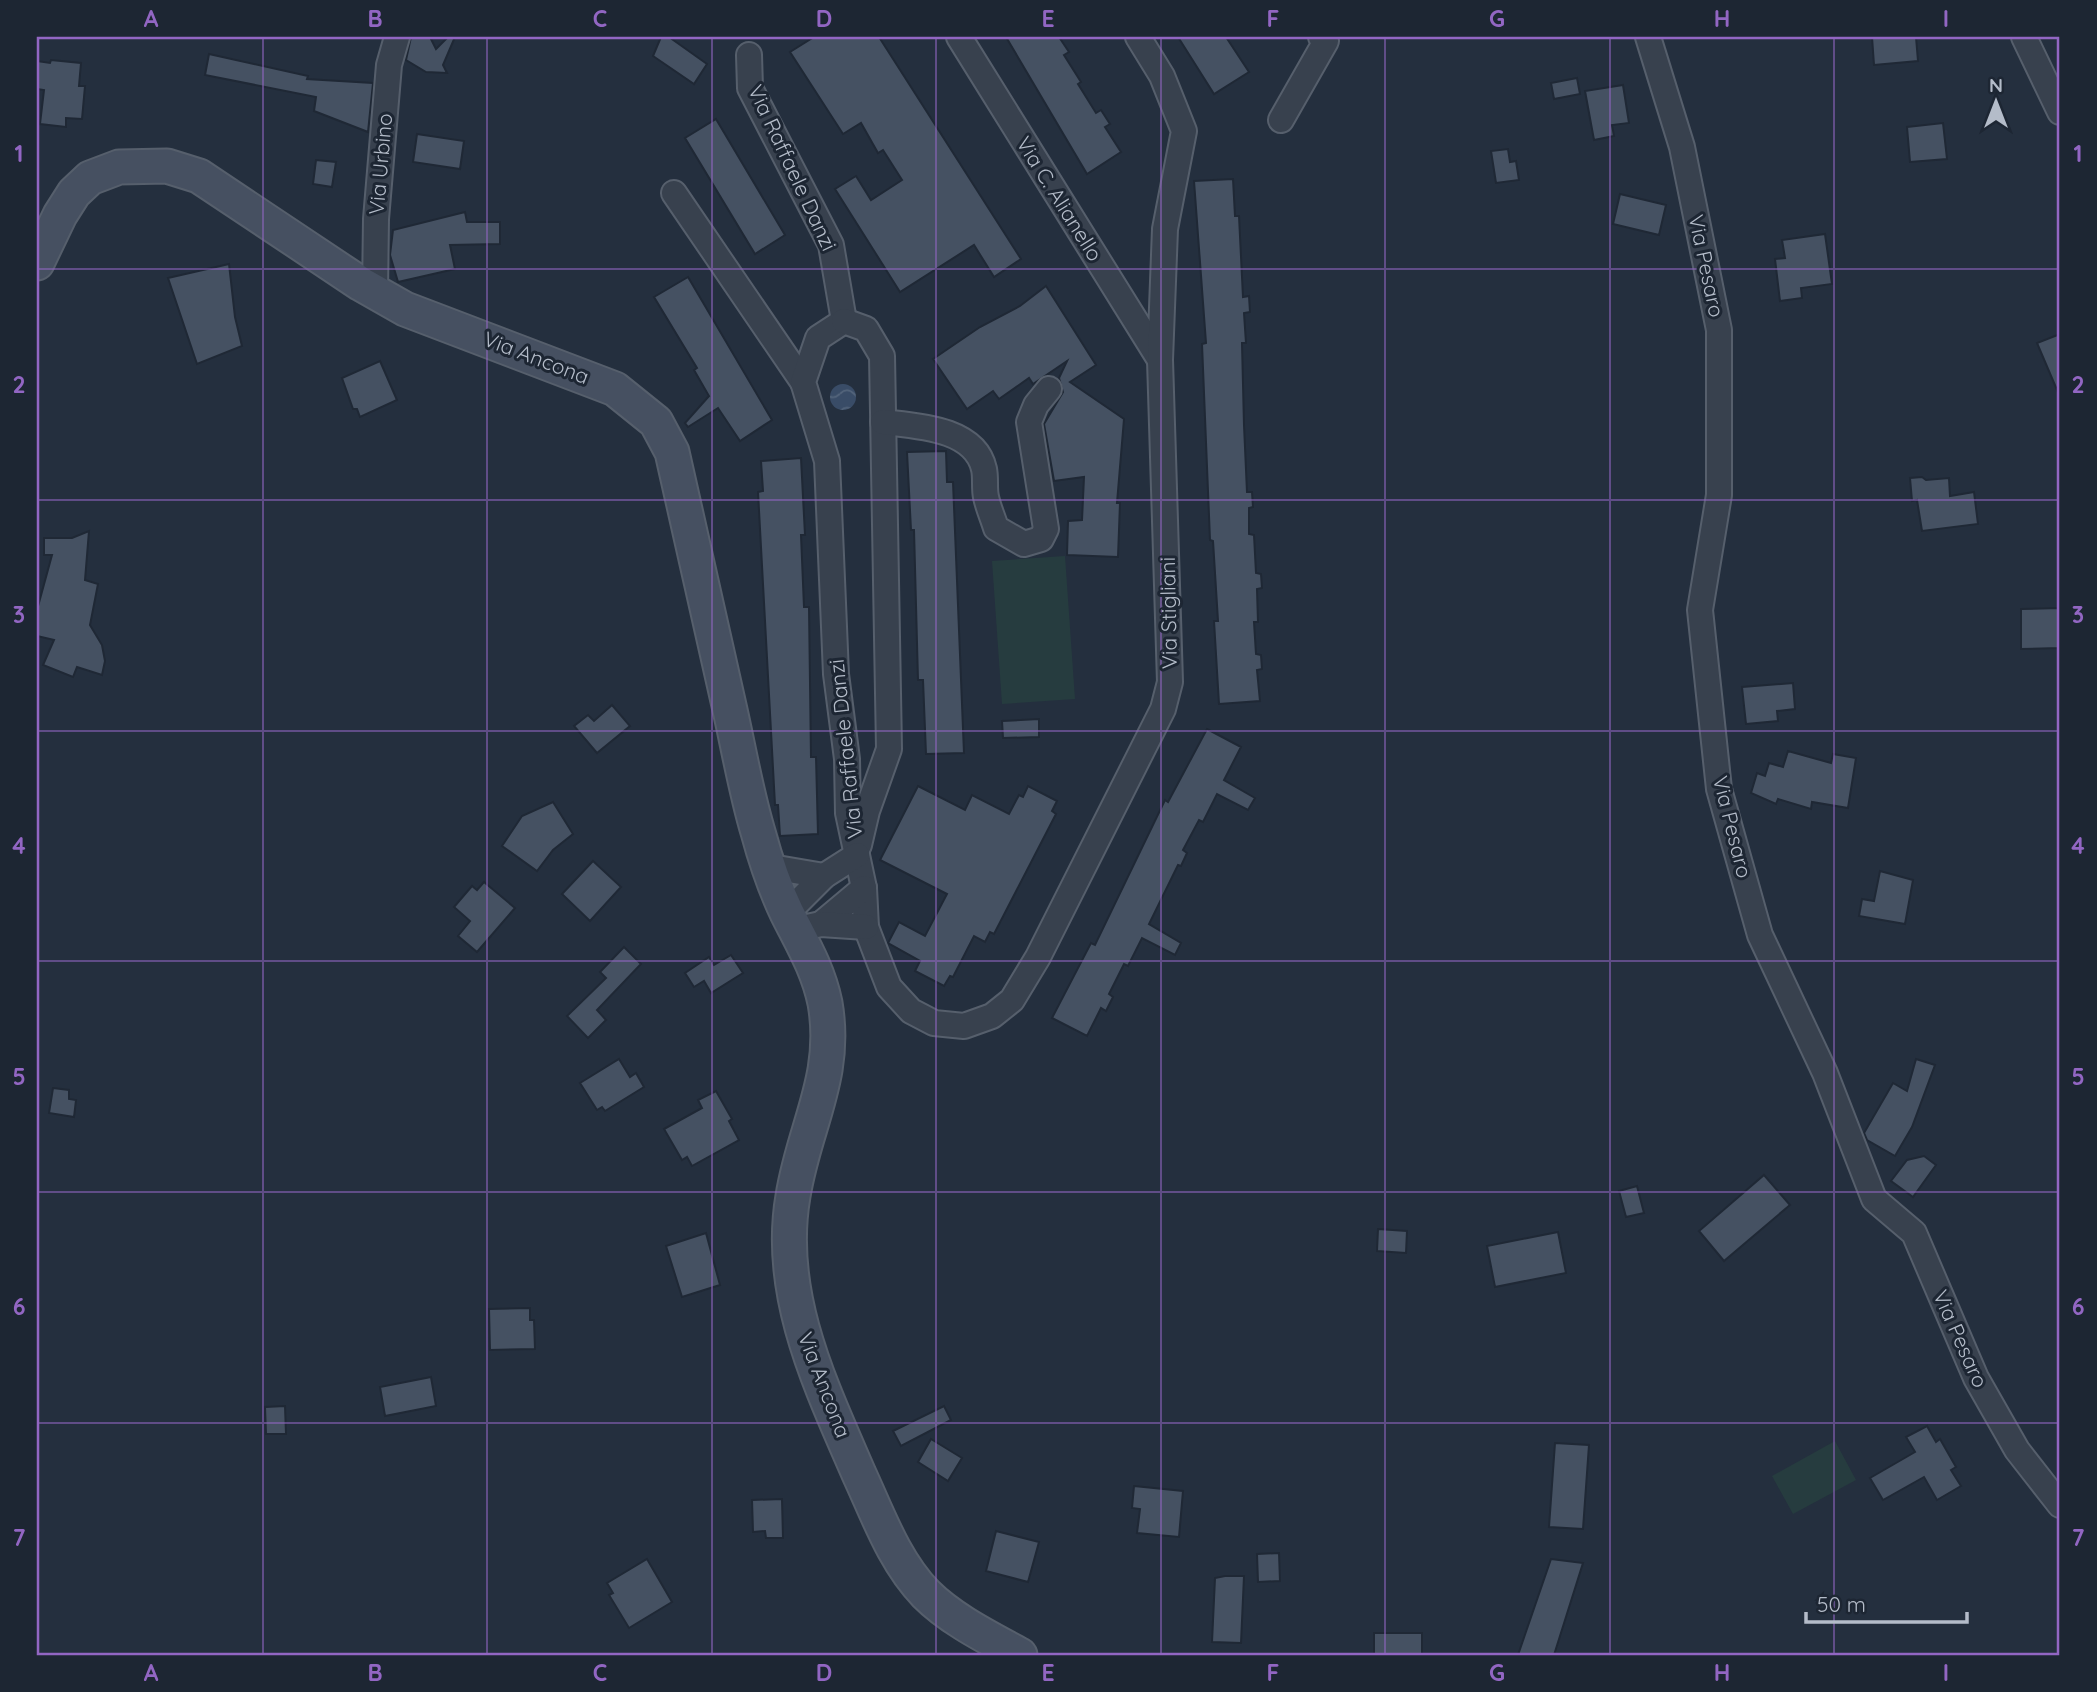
<svg xmlns="http://www.w3.org/2000/svg" width="2097" height="1692" viewBox="0 0 2097 1692" font-family="Quicksand,sans-serif">
<defs>
<pattern id="water-waves" width="16" height="10" patternUnits="userSpaceOnUse" patternTransform="scale(1.75)"><rect width="16" height="10" fill="#394c67"/><path d="M0 5q4-4 8 0t8 0" fill="none" stroke="#53647b"/></pattern>
</defs>
<rect width="100%" height="100%" fill="#242f3e"/>
<g fill="#263c3f">
<path d="M1065,556l10,143 -73,5 -10,-143z"/>
<path d="M1835,1441l21,39 -63,34 -21,-38z"/>
</g>
<circle fill="url(#water-waves)" cx="843" cy="397" r="13"/>
<g fill="#455162" stroke="#1f2835" stroke-width="2">
<path d="M411,37h19l6,12 12,-12h7l-12,28 4,8 -21,-1 -20,-12z"/>
<path d="M661,37h8l38,27 -13,20 -41,-28z"/>
<path d="M814,37h65l142,222 -27,18 -20,-32 -74,47 -65,-103 21,-13 15,24 31,-20 -19,-30 -5,3 -17,-30 -18,11 -53,-82z"/>
<path d="M1006,37h53l10,15 -5,3 17,27 -3,2 18,29 5,-3 9,14 -5,3 16,25 -34,22z"/>
<path d="M1178,37h48l23,35 -35,22z"/>
<path d="M1872,37h44l2,24 -44,4z"/>
<path d="M209,54l99,22 -1,3 66,4 -5,49 -54,-21 2,-14 -111,-22z"/>
<path d="M51,60l30,3 -2,23h6l-3,33 -16,-1v9l-26,-3 4,-34 -7,-1v-28l13,2z"/>
<path d="M1577,78l3,16 -26,5 -3,-16z"/>
<path d="M1623,85l6,38 -17,2 2,11 -20,4 -9,-49z"/>
<path d="M716,119l69,116 -30,19 -70,-116z"/>
<path d="M1943,123l4,36 -37,3 -3,-35z"/>
<path d="M417,134l47,7 -4,28 -47,-7z"/>
<path d="M1508,149l2,13 6,-1 3,19 -23,3 -5,-32z"/>
<path d="M316,160l20,2 -4,25 -19,-3z"/>
<path d="M1233,179l2,37h4l4,81 6,-1 1,16 -6,1 2,30h-4l2,82 3,67h5l1,15 -4,1v26l5,1 2,38 5,1 1,14 -5,1 1,33h-4l2,32 5,1 1,14 -5,1 3,31 -41,3 -5,-83h4l-5,-80 -3,-1 -8,-196 4,-1 -12,-162z"/>
<path d="M1620,194l46,11 -7,30 -46,-11z"/>
<path d="M465,212l2,10h33v22l-50,1 5,24 -57,13 -8,-27 3,-25z"/>
<path d="M1825,234l7,50 -31,4 1,10 -22,3 -5,-42 10,-1 -3,-18z"/>
<path d="M229,264l6,53 7,29 -45,18 -29,-86z"/>
<path d="M688,277l84,143 -32,21 -22,-33 -30,19 -3,-4 24,-27 -15,-26 3,-2 -43,-71z"/>
<path d="M1046,286l50,79 -26,17 54,37 -7,84h3l-2,54 -51,-2 1,-34 14,-1 2,-43 -30,4 -10,-57 19,-32 -4,-14 8,-17 -34,23 -4,-6 -30,21 -6,-8 -26,18 -34,-50 47,-32 40,-21z"/>
<path d="M2060,334v63l-23,-54z"/>
<path d="M380,361l17,39 -37,17 -3,-8h-4l-11,-31z"/>
<path d="M946,451l1,31h6l11,271 -38,1 -3,-74h-5l-4,-150h-3l-4,-78z"/>
<path d="M801,458l4,77h-4l3,72h5l2,150h5l2,77 -38,2 -2,-31h-3l-17,-313 5,-1 -2,-30z"/>
<path d="M1922,477l4,3 23,-2 1,18 24,-4 4,32 -56,7 -5,-31 -5,1 -2,-23z"/>
<path d="M89,531l-4,49 13,4 -8,41 12,20 3,16 -3,14 -25,-8 -4,10 -30,-12 11,-25 -17,-4v-26l15,-55h-8v-17h28z"/>
<path d="M2060,608v40l-39,1v-40z"/>
<path d="M1793,683l2,26 -18,2 1,10 -32,3 -4,-37z"/>
<path d="M612,705l18,21 -33,27 -23,-27 14,-11 6,6z"/>
<path d="M1039,719v18l-36,1 -1,-17z"/>
<path d="M1207,729l34,18 -17,33 31,18 -7,12 -31,-16 -14,28 -4,-2 -16,30 4,3 -6,13 -3,-1 -29,59 32,19 -6,12 -33,-17 -14,28 -4,-2 -15,30 4,3 -7,14 -5,-3 -14,28 -35,-18 39,-75 4,2 70,-145 3,2z"/>
<path d="M1788,751l43,12 2,-9 23,4 -8,50 -36,-6 -1,7 -33,-10 -2,5 -25,-11 6,-20 8,3 4,-13 14,4z"/>
<path d="M918,786l47,24 7,-15 37,19 10,-19 4,2 5,-11 29,15 -5,10 4,3 -62,120 -4,-2 -5,10 -11,-6 -21,41 -3,-1 -6,10 -29,-15 5,-10 -32,-18 11,-21 26,14 22,-42 -67,-34z"/>
<path d="M553,802l20,32 -20,16 -16,21 -35,-25 20,-30z"/>
<path d="M593,861l28,26 -31,34 -28,-27z"/>
<path d="M1880,871l33,9 -8,44 -46,-8 3,-17 12,2z"/>
<path d="M484,882l31,26 -38,44 -19,-16 12,-15 -16,-14 18,-21 5,4z"/>
<path d="M624,947l17,17 -44,46 9,10 -18,18 -21,-22 39,-38 -6,-6z"/>
<path d="M731,955l12,18 -32,20 -7,-12 -10,6 -9,-14 24,-16 5,8z"/>
<path d="M619,1059l11,18 6,-4 8,14 -39,24 -3,-4 -5,3 -17,-27z"/>
<path d="M1916,1059l19,6 -23,62 -17,29 -28,-16 -3,-7 29,-50 14,8z"/>
<path d="M53,1088l16,2v9l7,1 -2,17 -25,-4z"/>
<path d="M716,1091l16,28 -3,2 10,19 -47,26 -5,-9 -5,3 -18,-31 38,-21 -4,-8z"/>
<path d="M1924,1156l12,9 -23,32 -22,-16 16,-21z"/>
<path d="M1764,1175l26,30 -66,56 -25,-30z"/>
<path d="M1637,1186l7,27 -18,4 -7,-26z"/>
<path d="M1378,1229l29,2 -1,22 -29,-2z"/>
<path d="M1558,1232l8,41 -71,14 -8,-41z"/>
<path d="M706,1233l14,52 -38,12 -16,-51z"/>
<path d="M530,1308v12h4l1,29 -45,1 -1,-41z"/>
<path d="M431,1377l5,29 -51,10 -5,-29z"/>
<path d="M285,1406l1,28h-20l-1,-27z"/>
<path d="M944,1406l7,14 -50,26 -8,-15z"/>
<path d="M1927,1426l9,16 4,-3 16,28 -5,3 10,16 -24,14 -13,-23 -41,23 -13,-22 45,-26 -9,-15z"/>
<path d="M931,1439l31,19 -14,23 -30,-19z"/>
<path d="M1555,1443l34,2 -6,84 -34,-2z"/>
<path d="M1134,1486l49,5 -4,46 -42,-4 3,-24 -8,-1z"/>
<path d="M782,1499l1,39h-17l-1,-7 -12,1 -1,-32z"/>
<path d="M996,1531l43,11 -11,40 -42,-11z"/>
<path d="M1279,1553l1,28 -22,1 -1,-28z"/>
<path d="M647,1559l25,43 -43,26 -20,-33 4,-2 -6,-10z"/>
<path d="M1551,1559l32,4 -29,92h-36z"/>
<path d="M1225,1576h19l-3,67 -29,-1 3,-64z"/>
<rect x="1374" y="1633" width="48" height="22"/>
</g>
<g fill="none" stroke-linecap="round" stroke-linejoin="round">
<g stroke="#565f6c" stroke-width="28">
<g id="street">
<path d="M959,37l201,323"/>
<path d="M1648,37l34,110 37,183v165l-19,115 19,179 41,146 65,138 49,126 40,34 62,145 41,72 43,55"/>
<path d="M2024,37l36,75"/>
<path d="M749,55l1,33 81,157 13,76"/>
<path d="M1281,120l45,-79 -5,-4"/>
<path d="M674,193l129,189"/>
<path d="M375,292l1,-73 13,-154 8,-28"/>
<path d="M844,321l-26,17 -15,44 24,79 9,213 11,85 1,54 16,75 2,39 23,60 22,24 23,12 30,3 28,-10 20,-16 26,-43 125,-248 7,-27 -10,-322 5,-131 19,-98 -22,-55 -24,-39"/>
<path d="M844,321l22,8 16,27 7,393 -22,62 -8,34"/>
<path d="M883,422c34,4 92,6 101,47 2,9 0,19 2,28 2,10 7,21 10,31l28,16 17,-5 5,-10 -17,-107 7,-17 13,-16"/>
<path d="M771,867l53,9"/>
<path d="M787,913l37,-37 33,-21"/>
<path d="M821,924l43,-36"/>
<path d="M798,929l23,-5 45,3"/>
</g>
</g>
<g stroke="#565f6c" stroke-width="37">
<path id="secondary" d="M37,263l23,-48 14,-22 16,-15 29,-11 48,-1 32,10 162,108 44,25 210,80 41,33 16,30c19,86 39,172 58,258 9,40 16,82 28,122 7,26 17,56 29,81 15,30 31,56 38,90 13,74 -21,123 -32,193 -17,99 28,190 66,278 19,41 35,87 67,120 26,26 63,44 94,61"/>
</g>
<use href="#street" stroke="#38414e" stroke-width="24"/>
<use href="#secondary" stroke="#465061" stroke-width="33"/>
</g>
<path fill="none" stroke="#9266c3" stroke-width="2" stroke-opacity="0.55" d="M263,37v1618M487,37v1618M712,37v1618M936,37v1618M1161,37v1618M1385,37v1618M1610,37v1618M1834,37v1618M37,269h2023M37,500h2023M37,731h2023M37,961h2023M37,1192h2023M37,1423h2023"/>
<g text-anchor="middle" stroke-width="6" stroke-linejoin="round" paint-order="stroke">
<g font-size="21" fill="#b4bcc9" stroke="#1d2633">
<text transform="translate(381 164) rotate(-85)" y="7">Via Urbino</text>
<text transform="translate(792 168) rotate(65)" y="7">Via Raffaele Danzi</text>
<text transform="translate(1059 199) rotate(58)" y="7">Via C. Alianello</text>
<text transform="translate(1706 266) rotate(78)" y="7">Via Pesaro</text>
<text transform="translate(536 358) rotate(21)" y="7">Via Ancona</text>
<text transform="translate(1169 613) rotate(-91)" y="7">Via Stigliani</text>
<text transform="translate(846 749) rotate(-96)" y="7">Via Raffaele Danzi</text>
<text transform="translate(1732 827) rotate(76)" y="7">Via Pesaro</text>
<text transform="translate(1960 1339) rotate(66)" y="7">Via Pesaro</text>
<text transform="translate(824 1385) rotate(69)" y="7">Via Ancona</text>
</g>
</g>
<rect width="2097" height="1692" fill="none" stroke="#1d2633" stroke-width="77"/>
<g transform="translate(1996 102)" stroke="#1d2633" stroke-width="5" paint-order="stroke">
<path d="M0-5L12 26L0 18L-12 26Z" fill="#b4bcc9"/>
<text y="-10" font-size="19" font-weight="bold" text-anchor="middle" fill="#b4bcc9">N</text>
</g>
<path d="M1806 1612v10h161v-10" fill="none" stroke="#b4bcc9" stroke-width="3.5"/>
<text x="1817" y="1612" font-size="21" fill="#b4bcc9" stroke="#1d2633" stroke-width="5" paint-order="stroke">50 m</text>
<rect x="38" y="38" width="2020" height="1616" fill="none" stroke="#9266c3" stroke-width="2.5"/>
<g font-size="23" text-anchor="middle" font-weight="bold" fill="#9266c3">
<text x="151" y="27">A</text>
<text x="375" y="27">B</text>
<text x="600" y="27">C</text>
<text x="824" y="27">D</text>
<text x="1048" y="27">E</text>
<text x="1273" y="27">F</text>
<text x="1497" y="27">G</text>
<text x="1722" y="27">H</text>
<text x="1946" y="27">I</text>
<text x="19" y="162">1</text>
<text x="2078" y="162">1</text>
<text x="19" y="393">2</text>
<text x="2078" y="393">2</text>
<text x="19" y="623">3</text>
<text x="2078" y="623">3</text>
<text x="19" y="854">4</text>
<text x="2078" y="854">4</text>
<text x="19" y="1085">5</text>
<text x="2078" y="1085">5</text>
<text x="19" y="1315">6</text>
<text x="2078" y="1315">6</text>
<text x="19" y="1546">7</text>
<text x="2078" y="1546">7</text>
<text x="151" y="1681">A</text>
<text x="375" y="1681">B</text>
<text x="600" y="1681">C</text>
<text x="824" y="1681">D</text>
<text x="1048" y="1681">E</text>
<text x="1273" y="1681">F</text>
<text x="1497" y="1681">G</text>
<text x="1722" y="1681">H</text>
<text x="1946" y="1681">I</text>
</g>
</svg>
